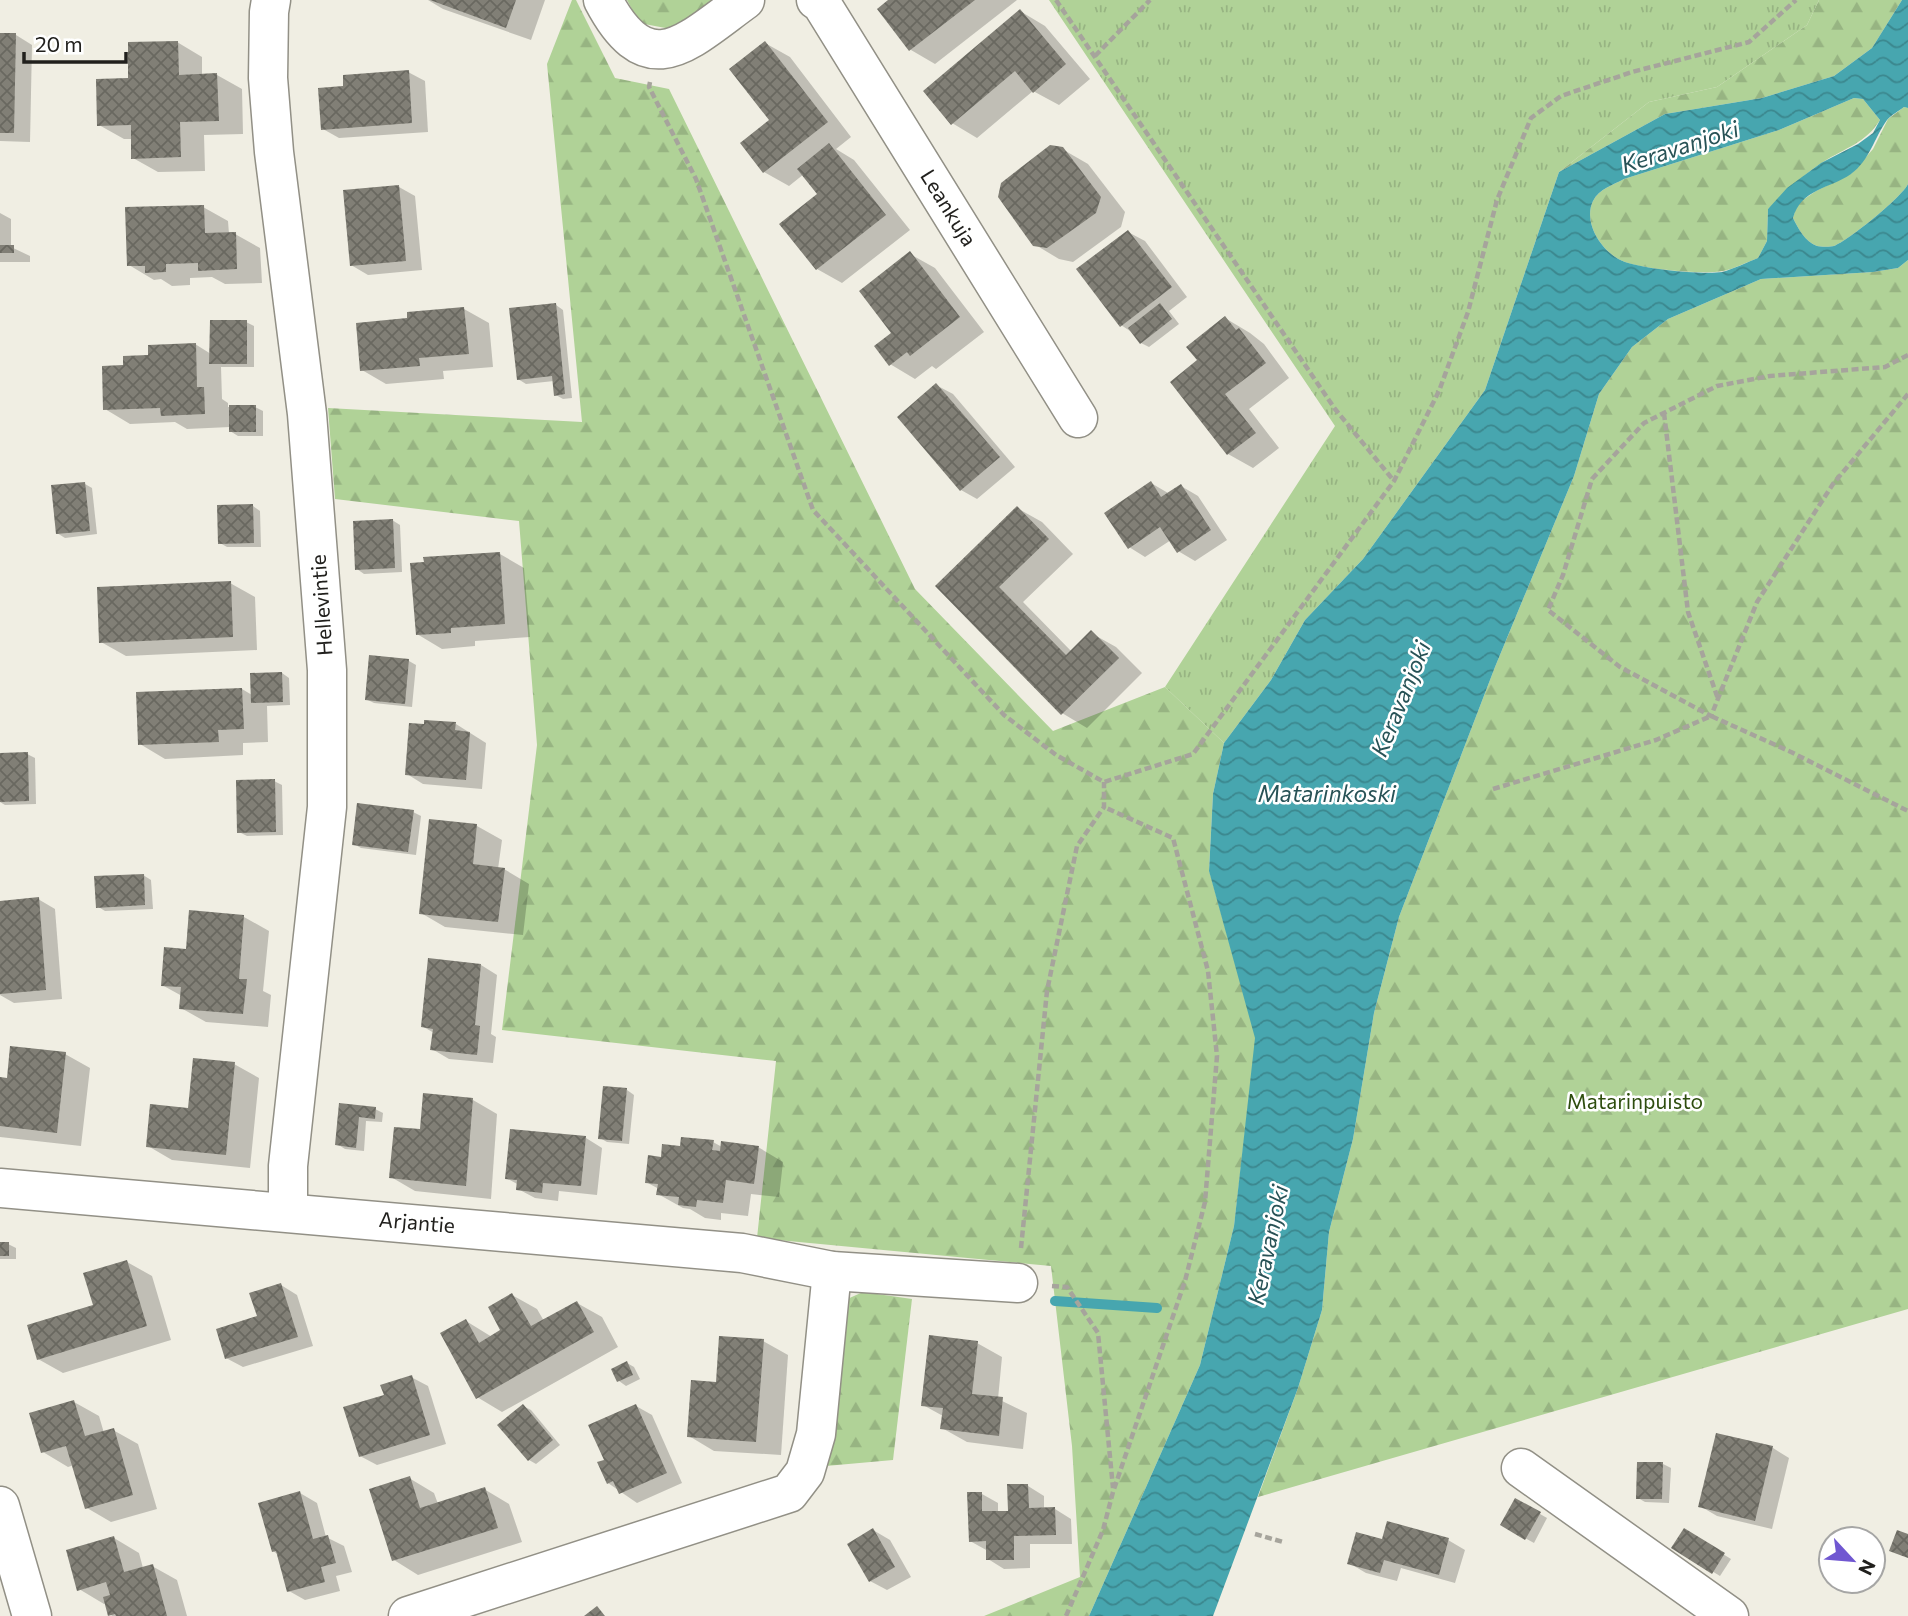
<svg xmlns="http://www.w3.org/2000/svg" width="1908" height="1616" viewBox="0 0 1908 1616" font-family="Commissioner,sans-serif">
<defs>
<pattern id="grass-tufts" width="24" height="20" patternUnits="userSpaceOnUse" patternTransform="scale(1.75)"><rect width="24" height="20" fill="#b0d297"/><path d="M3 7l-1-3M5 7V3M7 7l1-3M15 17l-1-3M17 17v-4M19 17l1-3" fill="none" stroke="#97b482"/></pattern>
<pattern id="forest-firs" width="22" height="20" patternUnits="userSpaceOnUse" patternTransform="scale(1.75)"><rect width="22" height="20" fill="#b0d297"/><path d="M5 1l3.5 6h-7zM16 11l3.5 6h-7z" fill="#97b482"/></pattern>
<pattern id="water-waves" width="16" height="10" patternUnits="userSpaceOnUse" patternTransform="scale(1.75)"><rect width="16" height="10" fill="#47a6af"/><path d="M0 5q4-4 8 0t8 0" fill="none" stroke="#3b878e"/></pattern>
<pattern id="building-cross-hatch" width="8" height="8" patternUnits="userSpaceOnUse" patternTransform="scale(1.75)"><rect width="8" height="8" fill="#817f76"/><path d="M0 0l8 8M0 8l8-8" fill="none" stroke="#696860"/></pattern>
</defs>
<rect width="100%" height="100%" fill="#f0eee3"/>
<path fill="url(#grass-tufts)" d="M1049,0h770l-12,25 -90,62 -68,15 -90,70 -74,218 -122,169 -58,61 -34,60 -47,63 -59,-56 170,-261z"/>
<g fill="url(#forest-firs)">
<path d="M572,0h4l39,78 54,11 246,500 138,142 112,-44 59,56 -11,51 -4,76 47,168 -22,188 -34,139 -111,251h-105l96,-39 -8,-131 -21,-180 -294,-28 19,-177 -274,-31 35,-285 -18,-224 -184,-22 -7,-91 254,14 -35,-358z"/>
<path d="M627,0h89l-40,30 -37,-7z"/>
<path d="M1819,0h83l-30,48 -38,28 -72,22 -97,16 -106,58 90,-70 68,-15 90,-62z"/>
<path d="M1854,98l9,1 17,21c-14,23 -35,28 -57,42 -20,12 -37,32 -55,47l-1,32 -9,17c-11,4 -24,11 -35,13 -20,4 -79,-2 -98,-9 -21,-7 -43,-38 -32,-61 6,-12 20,-16 31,-22l155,-49z"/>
<path d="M1904,107l4,1v76c-6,13 -60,57 -74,62 -3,1 -14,1 -17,0 -12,-4 -19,-18 -24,-28l4,-14 19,-13 36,-18 21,-24 15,-30z"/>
<path d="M1908,260v1049l-650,188 40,-109 24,-78 7,-78 24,-93 21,-126 25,-96 96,-250 79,-191 25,-82 33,-47 36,-28 93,-40 112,-7 25,-4z"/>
<path d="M863,1292l49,7 -19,161 -67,6 19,-166z"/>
</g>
<path fill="url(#water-waves)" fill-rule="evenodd" d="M1902,0h6v108l-4,-1c-5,4 -13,8 -17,13 -13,18 -17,40 -36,54 -22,15 -50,15 -58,44 5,10 12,24 24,28 3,1 14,1 17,0 14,-5 68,-49 74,-62v76l-10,8 -25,4 -112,7 -93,40 -36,28 -33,47 -25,82 -79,191 -96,250 -25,96 -21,126 -24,93 -7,78 -24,78 -85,228h-124l111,-251 34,-139 21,-188 -46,-167 4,-77 11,-51 47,-63 34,-60 58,-61 122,-169 74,-218 106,-58 97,-16 72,-22 38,-28zM1854,98l9,1 17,21 -7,13 -15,11 -37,19 -34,25 -19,21 -1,32 -9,17c-11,4 -24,11 -36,14 -19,3 -78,-3 -97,-10 -21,-7 -43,-38 -32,-61 6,-12 20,-16 31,-22l155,-49z"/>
<g fill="#0003">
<path d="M428,0h117l-14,40 -88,-31z"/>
<path d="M891,0h126l-82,64 -24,-14z"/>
<path d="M1020,11l25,15 45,53 -31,26 -26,-14 -56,47 -25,-15z"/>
<path d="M0,35h16l16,10 -2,97 -30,-1z"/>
<path d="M177,42l25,15v19l15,-1 25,14 1,45 -39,1 1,36 -47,1 -25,-14v-19h-9l-25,-14 31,-45z"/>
<path d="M765,43l25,14 61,80 -15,12 18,11 56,70 -68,53 -25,-14 -36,-45 38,-30 -15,-20 -15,12 -25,-14 8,-51z"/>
<path d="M408,72l17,9 3,51 -89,6 -16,-9z"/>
<path d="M1062,149l26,15 37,48 -4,15 -48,35 -14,-3 -25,-15z"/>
<path d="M399,187l16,9 7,74 -54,5 -17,-10z"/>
<path d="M203,207l25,14 1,13h6l25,14 2,35 -37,1 -13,-7 -22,1v7l-18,1 -11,-7 -7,1 -25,-15z"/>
<path d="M0,213l11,6v28l19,9v6h-30z"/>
<path d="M1128,232l17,9 42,56 -18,14 10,13 -30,23 -8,-4 -8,-10 -12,-8z"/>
<path d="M910,254l25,14 49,64 -48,37 -4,-3 -17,13 -25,-15 3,-31z"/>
<path d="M556,305l7,5 9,88 -9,1 -7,-4 -2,-14 -28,3 -8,-5z"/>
<path d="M464,309l25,14 4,44 -50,4 1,8 -58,5 -24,-14 47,-50z"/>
<path d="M1225,318l25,15 14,11 25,34 -40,31 30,39 -26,20 -25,-14 -29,-93z"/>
<path d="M246,322l8,4v41h-33l1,32 6,4v4h27l8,4v25h-25l-8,-5v-4l-43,2 -12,-7 -45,2 -25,-15 20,-43 70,-22 16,10z"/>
<path d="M936,385l17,9 62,73 -38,32 -16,-9z"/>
<path d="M1151,483l17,10 13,-7 17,10 29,44 -32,21 -17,-10 -7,-11 -26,17 -16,-10z"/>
<path d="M85,484l7,4 5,46 -32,4 -8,-5z"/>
<path d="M253,506l7,5 1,36h-34l-7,-4z"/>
<path d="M1017,508l25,14 31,32 -50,48 49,50 19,-19 25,14 26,26 -55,55 -25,-15 -125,-127z"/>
<path d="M392,520l8,5 2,47 -38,2 -7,-5z"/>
<path d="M500,554l24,14 6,69 -55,4v5l-33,3 -25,-15z"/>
<path d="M230,583l25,14 2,53 -131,6 -25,-14z"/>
<path d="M409,661l7,4 -4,42 -38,-4 -8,-4z"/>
<path d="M282,673l7,5 1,27 -23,1 1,36 -25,1v12l-78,4 -25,-15 102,-55 10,6z"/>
<path d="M456,724l30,19 -4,46 -59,-5 -16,-10z"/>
<path d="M27,754l8,4 1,46 -31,1 -5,-3v-47z"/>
<path d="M274,781l8,4 1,50 -36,1 -8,-4z"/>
<path d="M413,812l8,4 -5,39 -55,-7 -7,-4z"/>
<path d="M477,826l25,14 -4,29h6l25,15 -6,51 -78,-8 -24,-14z"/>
<path d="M143,875l8,5 2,29 -48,2 -8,-5z"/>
<path d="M38,899l17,10 7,90 -48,4 -14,-8v-93z"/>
<path d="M244,917l25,14 -6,60 8,4 -3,32 -62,-5 -25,-14 1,-12 -20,-11 25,-34z"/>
<path d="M481,965l16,10 -6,59 5,3 -3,26 -44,-4 -17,-10 2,-16 -12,-7z"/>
<path d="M65,1054l25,14 -9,78 -81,-9v-58h9z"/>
<path d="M234,1064l25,14 -9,90 -78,-8 -24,-14 41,-36z"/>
<path d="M627,1090l7,5 -5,49 -22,-2 -7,-4z"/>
<path d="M473,1100l24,14 -6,85 -76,-8 -24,-14 30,-46z"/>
<path d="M341,1105l34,4 8,4 -1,9 -16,-1 -2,30 -19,-2 -8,-5z"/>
<path d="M586,1138l16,10 -5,47 -38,-4 -1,10 -23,-3 -17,-9 1,-4 -13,-7z"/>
<path d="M713,1142l9,5h36l25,15 -4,35 -28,-3 -3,22 -27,-3v7l-16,-2 -15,-9 -7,-1 -25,-14 1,-5 -13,-7 16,-23 19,-11z"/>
<path d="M0,1244h8l8,4v11h-16z"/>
<path d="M127,1262l25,14 19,64 -108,33 -25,-14 57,-53z"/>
<path d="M281,1285l16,10 16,51 -70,21 -17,-9 33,-40z"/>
<path d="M512,1295l25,14 7,12 33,-18 25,14 16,30 -116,65 -25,-15 -11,-76 26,16 11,-6z"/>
<path d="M763,1341l25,14 -7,100 -67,-4 -25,-15 28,-53z"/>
<path d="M977,1343l25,14 -4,42 29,14 -4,36 -56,-7 -25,-14 1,-12 -20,-11z"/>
<path d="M627,1363l7,4 6,12 -14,7 -7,-5z"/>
<path d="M411,1377l17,9 18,58 -69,21 -17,-9 26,-60z"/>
<path d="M74,1402l25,14 5,17 9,-3 25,14 19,65 -46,13 -24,-14 -13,-43 -6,2 -25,-15z"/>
<path d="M523,1406l8,4 29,35 -24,19 -7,-4z"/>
<path d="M636,1406l16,9 30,68 -45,20 -29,-20 -2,-23z"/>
<path d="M1718,1435l55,13 16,10 -17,71 -55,-13 -17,-10z"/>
<path d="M1663,1464l8,4 -2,35 -24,-1 -7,-4z"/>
<path d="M409,1478l25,15 4,11 46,-15 25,15 13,38 -104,33 -24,-15z"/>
<path d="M1028,1486l16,10v13h11l16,10 1,25h-42v24l-26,1 -16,-10v-8l-18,-10 12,-47 16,9v10l11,-1z"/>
<path d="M300,1493l17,10 9,34 18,9 8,26 -16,4 4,15 -35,9 -16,-9 -10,-36 -6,-4z"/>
<path d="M1516,1500l31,18 -13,25 -32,-18z"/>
<path d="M873,1530l17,10 21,37 -24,13 -17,-9z"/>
<path d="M1684,1530l47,29 -11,17 -46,-28z"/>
<path d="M114,1538l25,15 4,15 9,-2 25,14 10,36h-75l-2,-2 -4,-11 -2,1 -25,-15z"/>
<path d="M1448,1540l17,10 -10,33 -54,-15 -4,13 -31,-8 -17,-10 34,-21z"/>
</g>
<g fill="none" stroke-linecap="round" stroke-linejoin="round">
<path stroke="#47a6af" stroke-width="10" d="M1055,1301l102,7"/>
</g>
<g fill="url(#building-cross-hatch)">
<path d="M430,0h86l-10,28z"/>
<path d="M888,0h87l-66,51 -32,-42z"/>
<path d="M1020,9l46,55 -33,29 -18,-22 -64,54 -28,-34z"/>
<path d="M0,33h16l-2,100h-14z"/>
<path d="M178,41l1,34 38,-2 2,48 -39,1 1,35 -50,2v-34l-34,1 -1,-47 32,-1v-36z"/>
<path d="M765,41l63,81 -65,51 -23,-30 29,-23 -40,-51z"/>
<path d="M409,70l3,53 -91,7 -3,-42 25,-2v-11z"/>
<path d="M829,143l57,72 -70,55 -37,-46 38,-30 -20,-25z"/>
<path d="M1050,145l13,2 38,50 -5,16 -49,35 -14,-2 -35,-49 3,-14z"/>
<path d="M399,185l7,76 -56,5 -7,-76z"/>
<path d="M204,205l1,28 31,-1 1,37 -39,2v-8l-32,1v8l-21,1v-7h-18l-2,-59z"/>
<path d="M1128,230l44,57 -52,40 -44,-58z"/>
<rect x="0" y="245" width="14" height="8"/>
<path d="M910,251l50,66 -50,39 -3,-4 -18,14 -15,-20 17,-13 -32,-42z"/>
<path d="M556,303l9,91 -11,2 -2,-20 -35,4 -8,-72z"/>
<path d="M1160,303l12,16 -32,25 -12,-16z"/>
<path d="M464,307l5,47 -50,4 1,8 -60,5 -4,-48 51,-5v-6z"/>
<path d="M1225,316l11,14 3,-2 27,35 -41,31 31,39 -29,22 -57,-73 27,-22 -11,-13z"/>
<path d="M210,320h37v44h-38z"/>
<path d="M196,343l1,44h7l1,27 -44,2 -1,-8 -57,2 -1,-44 21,-1v-9l25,-1v-10z"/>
<path d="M936,383l64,74 -40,34 -63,-74z"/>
<rect x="229" y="405" width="27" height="27"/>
<path d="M1151,481l10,16 20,-13 30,46 -34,23 -17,-26 -32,22 -24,-36z"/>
<path d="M85,482l5,49 -34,3 -5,-49z"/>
<path d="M253,504l1,39 -36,1 -1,-39z"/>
<path d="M1017,506l32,33 -50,48 67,68 25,-25 28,28 -58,57 -126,-129z"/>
<path d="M393,519l2,49 -40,2 -2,-49z"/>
<path d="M500,552l5,72 -54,4v5l-35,2 -6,-72 14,-1 -1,-5z"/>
<path d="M231,581l2,56 -134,6 -2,-56z"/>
<path d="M369,655l40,4 -4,45 -40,-4z"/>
<path d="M282,672l1,30 -32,1 -1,-30z"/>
<path d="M242,688l2,41 -26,1 1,12 -81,3 -2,-53z"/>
<path d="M424,720l32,2 -1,8 15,2 -4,48 -61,-5 4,-52 15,1z"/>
<path d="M28,752l1,49 -29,1v-49z"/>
<path d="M275,779l1,53 -39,1 -1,-53z"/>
<path d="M357,803l57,7 -6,42 -56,-7z"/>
<path d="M429,819l48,5 -4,40 32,4 -7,54 -79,-8z"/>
<path d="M144,874l1,31 -49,3 -2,-32z"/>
<path d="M39,897l7,93 -46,4v-93z"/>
<path d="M189,910l55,5 -5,64h8l-4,35 -64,-5 2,-22 -20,-1 3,-39 22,2z"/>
<path d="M428,958l53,6 -6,61 5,1 -3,29 -47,-5 3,-21 -12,-2z"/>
<path d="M10,1046l56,6 -9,81 -57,-7v-49l7,1z"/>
<path d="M193,1058l42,4 -9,93 -80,-8 4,-43 38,4z"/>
<path d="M603,1086l24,2 -5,53 -24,-2z"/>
<path d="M423,1093l50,5 -7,88 -77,-8 5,-51 26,2z"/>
<path d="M339,1103l37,4 -1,12 -16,-2 -3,31 -21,-3z"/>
<path d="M510,1129l76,7 -5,50 -38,-3 -1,10 -26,-3 1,-10 -12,-1z"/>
<path d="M681,1137l33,3 -2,10 8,1 1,-10 38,5 -5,38 -28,-4 -3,23 -26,-3 -1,7 -18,-2 1,-8 -23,-2 2,-11 -13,-1 3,-28 13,2 1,-13 18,2z"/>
<rect x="0" y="1242" width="9" height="14"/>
<path d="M127,1260l20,66 -110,34 -10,-35 66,-20 -10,-32z"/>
<path d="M281,1283l17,54 -73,22 -9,-30 41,-13 -8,-23z"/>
<path d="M512,1293l19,33 46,-25 17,31 -118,67 -36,-66 26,-14 13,24 21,-13 -12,-23z"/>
<path d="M929,1335l49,6 -6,53 31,3 -4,39 -59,-7 3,-21 -22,-2z"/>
<path d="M719,1336l45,3 -8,103 -69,-5 4,-57 25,2z"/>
<path d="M627,1361l6,14 -16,7 -6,-13z"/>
<path d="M412,1375l18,60 -71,22 -16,-50 41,-12 -4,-10z"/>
<path d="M74,1400l11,36 29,-8 19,67 -48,14 -19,-63 -25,7 -12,-40z"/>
<path d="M523,1404l30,36 -25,21 -31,-36z"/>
<path d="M636,1404l31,69 -48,21 -6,-13 -6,3 -10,-22 7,-2 -16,-35z"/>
<path d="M1716,1433l57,13 -18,75 -57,-14z"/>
<path d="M1637,1462h26l-1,37h-26z"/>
<path d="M410,1476l10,32 65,-21 13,41 -106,33 -23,-72z"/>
<path d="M1007,1484h21l1,24 26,-1 1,28 -42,1v24h-28v-19l-17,1 -2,-50h15v19h26z"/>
<path d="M300,1491l13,48 15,-4 8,28 -15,4 4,15 -38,10 -11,-41 -4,1 -14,-49z"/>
<path d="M1515,1498l26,14 -16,28 -25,-15z"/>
<path d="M1387,1521l62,17 -10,37 -55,-15 -4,13 -33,-9 9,-32 26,7z"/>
<path d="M873,1528l22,39 -26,15 -22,-38z"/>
<path d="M1684,1528l41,25 -13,21 -41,-26z"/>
<path d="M1897,1530l11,4v24l-19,-7z"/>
<path d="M114,1536l10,36 29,-8 14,52h-51l-1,-2 -7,2 -5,-19 7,-2 -4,-13 -29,9 -11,-41z"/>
<path d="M597,1606l8,10h-21z"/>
</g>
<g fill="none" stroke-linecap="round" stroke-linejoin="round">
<g stroke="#929086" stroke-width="41">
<g id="minor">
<path d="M271,0l-2,12 -1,66 6,74 33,262 20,256v137l-39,359v46"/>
<path d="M603,0c45,86 84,42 142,0"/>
<path d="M816,0l5,3 257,415"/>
<path d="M0,1188l742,65 90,18 186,12"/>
<path d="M1521,1468l208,148"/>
<path d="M0,1506l32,110"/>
<path d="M408,1616l381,-123 16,-21 11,-38 16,-163"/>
</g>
</g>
<g stroke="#a6a49c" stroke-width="4.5" stroke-dasharray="7 3.5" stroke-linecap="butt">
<path d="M1056,0l279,409 59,72"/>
<path d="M1095,56l55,-56"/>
<path d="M650,82l-1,5 47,92 117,331 191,205 52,40 48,27 89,-28 201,-273 45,-90 29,-79 29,-112 34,-82 30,-22 71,-24 117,-30 47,-42"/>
<path d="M1908,355l-23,12 -115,9 -53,10 -73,37 -52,56 -29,96 -15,35 72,57 91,49 46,-114 76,-118 75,-90"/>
<path d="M1664,413l24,199 30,87"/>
<path d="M1493,789l163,-49 55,-24 80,36 117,59"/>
<path d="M1021,1248l26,-257 30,-145 27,-39v-25"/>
<path d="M1052,1286l15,1 31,46 15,155"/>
<path d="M1255,1534l28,8"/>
<path d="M1066,1616l37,-86 10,-38 72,-211 20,-79 12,-146 -9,-85 -35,-133 -69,-31"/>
</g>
<use href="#minor" stroke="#fff" stroke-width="38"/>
</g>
<g text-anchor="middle" stroke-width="5" stroke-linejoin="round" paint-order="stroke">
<g font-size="21" fill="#21201d" stroke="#fff">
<text transform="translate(948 208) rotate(58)" y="7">Leankuja</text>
<text transform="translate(322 605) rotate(-94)" y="7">Hellevintie</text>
<text transform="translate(417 1223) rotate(5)" y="7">Arjantie</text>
</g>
<g font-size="21" fill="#2e4d0e" stroke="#fff">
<text x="1635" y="1109">Matarinpuisto</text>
</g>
<g font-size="23" font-style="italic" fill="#285256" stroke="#fff">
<text transform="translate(1680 147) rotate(-18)" y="8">Keravanjoki</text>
<text transform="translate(1401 699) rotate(-68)" y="8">Keravanjoki</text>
<text x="1327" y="802">Matarinkoski</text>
<text transform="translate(1268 1245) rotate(-78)" y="8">Keravanjoki</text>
</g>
</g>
<g transform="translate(1852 1560) rotate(116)"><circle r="33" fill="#ffffff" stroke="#a6a6a5" stroke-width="2"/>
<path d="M0-5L12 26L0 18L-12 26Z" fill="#7057d1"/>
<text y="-10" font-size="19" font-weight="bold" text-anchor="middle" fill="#21201d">N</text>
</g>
<path d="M24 52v10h102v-10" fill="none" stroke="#21201d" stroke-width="3.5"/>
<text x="35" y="52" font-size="21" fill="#21201d" stroke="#ffffff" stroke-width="5" paint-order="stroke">20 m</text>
</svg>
